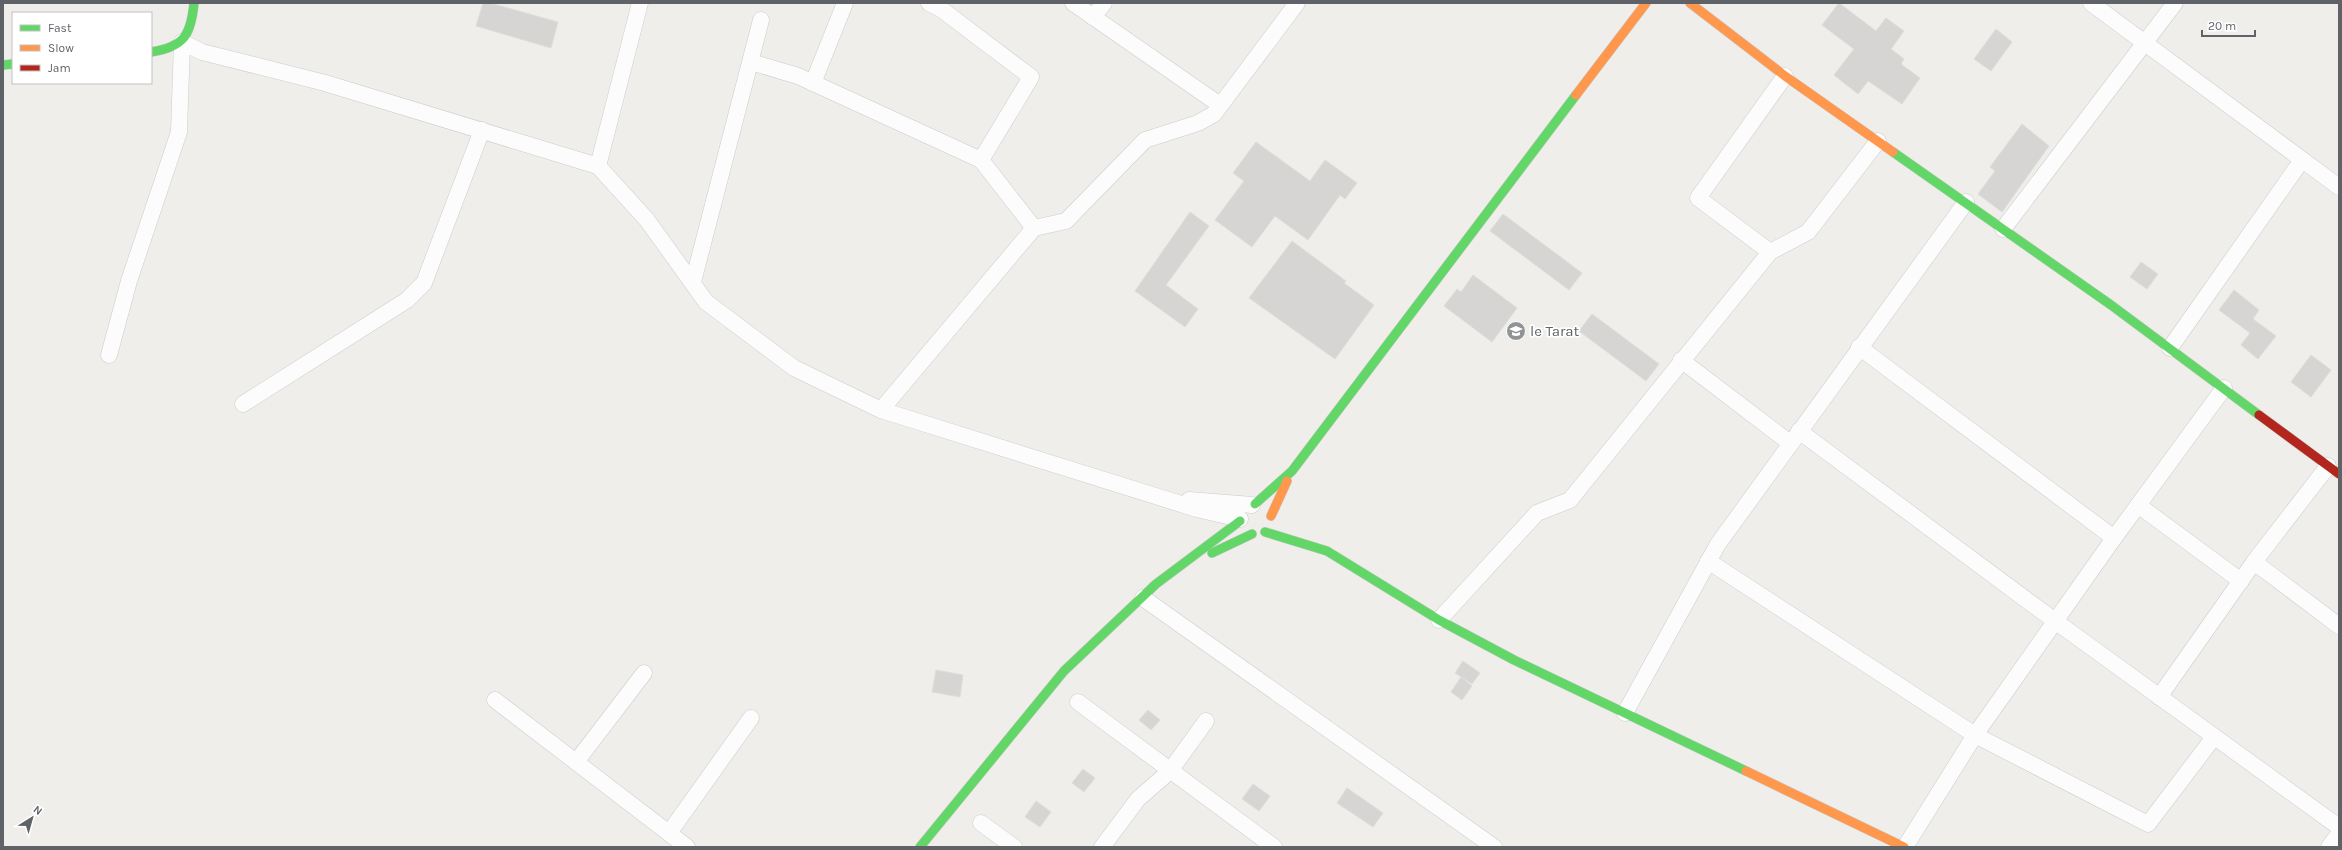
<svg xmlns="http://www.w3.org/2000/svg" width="2342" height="850" viewBox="0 0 2342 850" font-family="Karla,sans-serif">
<rect width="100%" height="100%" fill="#efeeea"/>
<g fill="#d6d5d3" stroke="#deddd9">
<path d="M483,3h7l68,19 -7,26 -75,-22z"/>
<path d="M1839,3l37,28 10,-13 18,13 -13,18 13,10 -3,5 19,14 -18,26 -34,-23 -10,13 -24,-19 20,-26 -32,-24z"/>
<path d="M1996,29l16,13 -21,29 -17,-12z"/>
<path d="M2022,124l27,22 -47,66 -24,-18 17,-23 -5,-4z"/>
<path d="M1256,142l54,39 15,-21 32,23 -12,16 -5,-4 -32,45 -33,-24 -23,31 -37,-27 29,-39 -11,-8z"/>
<path d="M1190,212l19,14 -43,59 32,24 -13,18 -50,-36z"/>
<path d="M1503,214l79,59 -13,17 -79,-59z"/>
<path d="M1292,241l54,40 -2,2 30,22 -39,54 -86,-61z"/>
<path d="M2141,262l17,12 -11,15 -17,-12z"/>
<path d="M1473,275l44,33 -25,34 -48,-36 13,-17 4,3z"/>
<path d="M2234,290l25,20 -6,9 23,17 -18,23 -17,-14 9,-12 -31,-23z"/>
<path d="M1592,314l67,50 -13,17 -67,-50z"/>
<path d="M2311,355l20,15 -20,27 -20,-15z"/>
<path d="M1463,661l17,12 -8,11 -17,-11z"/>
<path d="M936,670l27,5 -3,22 -28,-5z"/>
<path d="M1461,677l11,9 -10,14 -11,-8z"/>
<path d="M1148,710l12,10 -9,10 -12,-10z"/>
<path d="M1083,769l12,9 -11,14 -12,-9z"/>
<path d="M1253,784l17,12 -11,15 -17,-12z"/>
<path d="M1347,788l36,25 -10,14 -36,-24z"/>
<path d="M1036,801l15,11 -11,15 -15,-10z"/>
</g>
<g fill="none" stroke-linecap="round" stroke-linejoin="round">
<g stroke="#cbcccc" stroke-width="17">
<g id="street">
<path d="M929,3l12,6 90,68 -50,83"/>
<path d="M1073,3l147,102"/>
<path d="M2091,3l248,184"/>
<path d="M1093,17l11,-14"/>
<path d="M751,62l47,14 183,84 53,68"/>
<path d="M813,83l32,-80"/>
<path d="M598,166l42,-163"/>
<path d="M2003,229l172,-226"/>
<path d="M1770,252l38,-20 70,-91"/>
<path d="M693,282l68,-262"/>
<path d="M1859,347l255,191"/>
<path d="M2170,348l132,-188"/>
<path d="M109,355l20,-74 50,-149 3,-90 20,10 123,31 273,83 49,54 59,82 88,66 87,42 316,99 43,10"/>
<path d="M1681,360l109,83"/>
<path d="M243,404l164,-104 17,-17 58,-153"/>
<path d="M881,410l153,-182 32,-7 79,-81 53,-17 16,-9 83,-111"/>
<path d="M1799,431l256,190 284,206"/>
<path d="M1189,500l63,5"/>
<path d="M2138,505l103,76"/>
<path d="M1708,561l267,174 173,89 66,-87"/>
<path d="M2254,562l85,64"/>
<path d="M1143,598l351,249"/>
<path d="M1439,620l98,-107 33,-13 200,-248 -72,-54 87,-122"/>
<path d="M2159,697l95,-135 74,-96"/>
<path d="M495,700l192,147"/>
<path d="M1078,702l196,145"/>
<path d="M1625,713l93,-169 248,-342"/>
<path d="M576,762l68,-89"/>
<path d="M981,823l33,24"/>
<path d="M669,833l82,-115"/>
<path d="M1102,847l36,-48 32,-28 36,-50"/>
<path d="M1905,847l70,-112 139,-197 110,-150"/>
<path d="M2329,847l10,-13"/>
</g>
</g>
<g stroke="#cacacb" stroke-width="10">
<g id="fast">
<path d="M151,52c33,-5 40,-17 43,-49"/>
<path d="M3,65l10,-1"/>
<path d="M1893,152l218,153 148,110"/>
<path d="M1255,504l37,-33 284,-376"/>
<path d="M1265,532l62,19 112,69 75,40 232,111"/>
<path d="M1212,553l40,-19"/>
<path d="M920,847l144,-176 92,-87 84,-63"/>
</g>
</g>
<g stroke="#cacacb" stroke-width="10">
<g id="slow">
<path d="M1690,3l95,73 108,76"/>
<path d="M1576,95l70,-92"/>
<path d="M1271,516l16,-35"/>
<path d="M1746,771l158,76"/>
</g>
</g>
<g stroke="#cacacb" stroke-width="10">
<path id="jam" d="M2259,415l80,59"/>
</g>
<use href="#street" stroke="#fdfcfc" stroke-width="16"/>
<use href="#fast" stroke="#63d668" stroke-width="9"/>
<use href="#slow" stroke="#ff974d" stroke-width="9"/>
<use href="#jam" stroke="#b3261e" stroke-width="9"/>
</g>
<defs>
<g id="school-disc" transform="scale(1)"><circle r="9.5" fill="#919496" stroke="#fff"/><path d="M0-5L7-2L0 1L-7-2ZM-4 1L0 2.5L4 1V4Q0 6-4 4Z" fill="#fff"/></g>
</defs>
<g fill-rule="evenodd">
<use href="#school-disc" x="1516" y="331"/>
</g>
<g text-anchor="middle" stroke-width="3.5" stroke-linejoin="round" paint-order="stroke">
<g font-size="15" fill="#5f6368" stroke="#fff" text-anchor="start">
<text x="1530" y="336">le Tarat</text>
</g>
</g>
<rect width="2342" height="850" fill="none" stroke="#5f6368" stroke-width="8"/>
<rect x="12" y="12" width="140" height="72" fill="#ffffff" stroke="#bfc1c3"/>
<rect x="20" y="25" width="20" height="6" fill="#63d668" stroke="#bfc1c3"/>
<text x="48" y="32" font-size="12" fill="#5f6368">Fast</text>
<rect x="20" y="45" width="20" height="6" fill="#ff974d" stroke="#bfc1c3"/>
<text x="48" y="52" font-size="12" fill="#5f6368">Slow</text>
<rect x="20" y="65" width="20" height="6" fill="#b3261e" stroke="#bfc1c3"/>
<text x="48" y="72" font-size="12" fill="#5f6368">Jam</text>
<g transform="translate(32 818) rotate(37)" stroke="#ffffff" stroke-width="3" paint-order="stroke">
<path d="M0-3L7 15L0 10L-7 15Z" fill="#5f6368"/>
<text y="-6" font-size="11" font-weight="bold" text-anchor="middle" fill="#5f6368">N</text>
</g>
<path d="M2202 30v6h53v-6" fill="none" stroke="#5f6368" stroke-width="2"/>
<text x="2208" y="30" font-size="12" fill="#5f6368" stroke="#ffffff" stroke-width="3" paint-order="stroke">20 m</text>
</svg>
